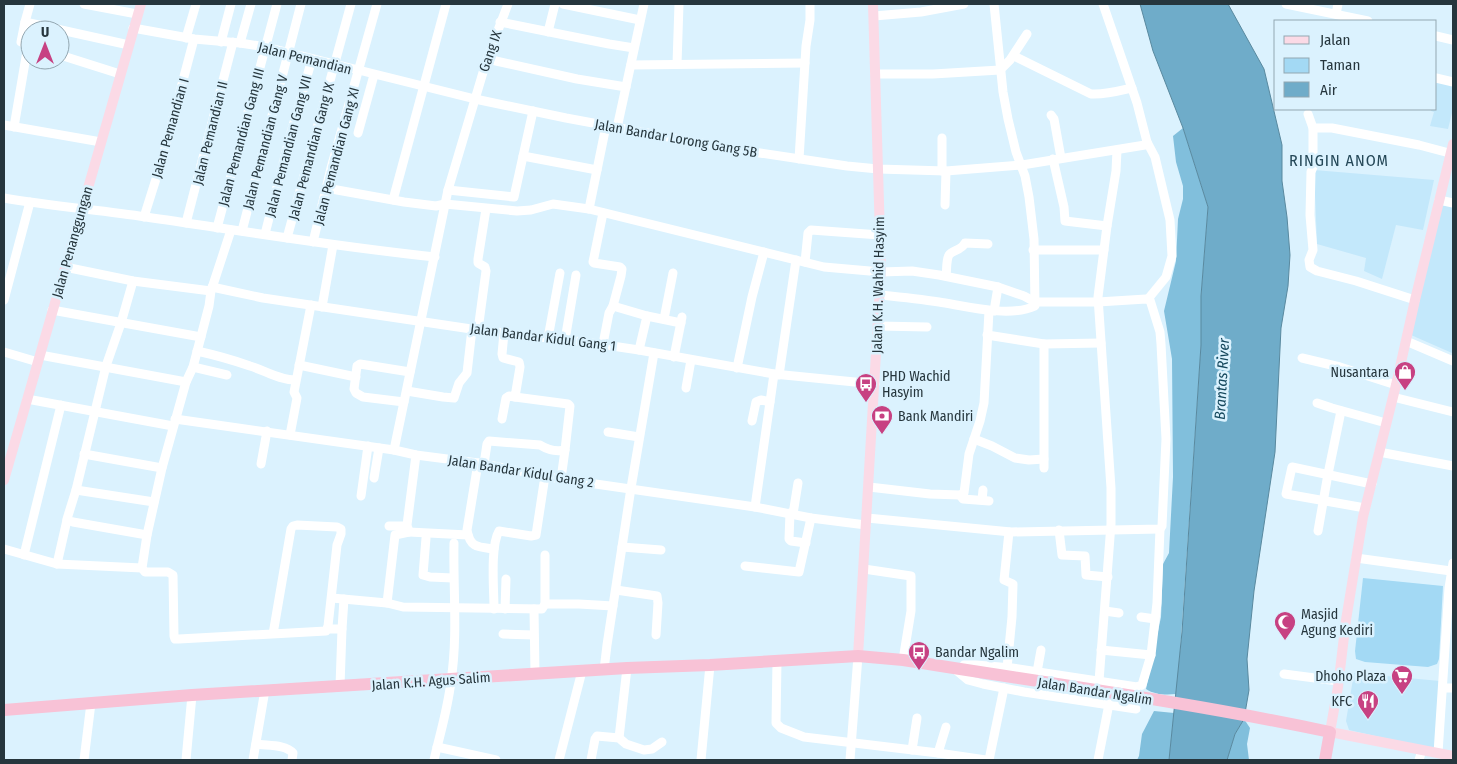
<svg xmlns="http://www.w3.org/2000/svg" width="1457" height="764" viewBox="0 0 1457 764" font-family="'Fira Sans Condensed',sans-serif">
<rect width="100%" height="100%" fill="#dbf2fe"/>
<g fill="#c3e8fb">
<path d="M1437,81l16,4v24l-5,20 -18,-3 4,-14 -3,-1v-2h5v-22z"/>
<path d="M1314,170l120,10 -11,50 -27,-5 -14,54 -18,-8 2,-13 -49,-14z"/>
<path d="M1442,205l11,2v140l-1,6 -41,-18z"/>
<path d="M1354,673l86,8 -3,69 -88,-20 -3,-9z"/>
</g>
<path fill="#a3d9f4" d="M1363,578l80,8 -4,73 -2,5 -9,3 -63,-5 -9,-3 -1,-8z"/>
<g fill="#81bfdc">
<path d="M1183,128l25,79 -7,89v49l-23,337 -2,12c-10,1 -21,1 -30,-5l15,-72 2,-53 6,-11 4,-76 -1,-118 -8,-48 12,-50 2,-42 5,-20v-13l-7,-24 -3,-26z"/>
<path d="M1154,711l20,2 -5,47h-32l2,-4 3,-22z"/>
<path d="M1244,719l6,9 -3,16 2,16h-22l8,-26z"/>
</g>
<path fill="#6facc9" stroke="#59899f" d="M1140,4h88l36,65 18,76v36l5,36 3,38 -2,31 -7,42 -6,124 -21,139 -7,68 2,31 -5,29 -9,15 -8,26h-58l13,-128 16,-242 3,-45v-49l7,-89 -25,-79 -30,-77z"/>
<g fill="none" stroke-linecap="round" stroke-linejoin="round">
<g stroke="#fff" stroke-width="9">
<path d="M30,4l-5,18 104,23"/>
<path d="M84,4l53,10"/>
<path d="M563,4l77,16"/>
<path d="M1286,4l82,17"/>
<path d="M1336,14l2,-10"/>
<path d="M874,16l47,-4 43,-8"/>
<path d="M25,22l-4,20 9,4"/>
<path d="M500,22l109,22 25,4"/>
<path d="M133,28l61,11 46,4 26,4 209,52 91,19 167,31 114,17 31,3 68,2 76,-6 123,-20 2,-3 -10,-39 -34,-99"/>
<path d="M548,32l7,-28"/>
<path d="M1436,36l17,4"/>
<path d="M186,38l10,-34"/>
<path d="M221,42l10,-38"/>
<path d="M240,43l11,-39"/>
<path d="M60,55l60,19"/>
<path d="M1014,56l77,38c14,1 28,-3 41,-6"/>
<path d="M487,59l90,20 49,8"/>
<path d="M677,64l2,-60"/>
<path d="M631,65l174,-2"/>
<path d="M875,74h58l67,-4 10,-10 17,-26"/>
<path d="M1436,78l17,4"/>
<path d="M1308,114l5,14v39l-2,5 -1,43 3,35 -4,10 1,7 7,4 39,10 59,19"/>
<path d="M1051,115l3,4 7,39"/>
<path d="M4,125l97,17"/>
<path d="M14,127l14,-82"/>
<path d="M617,128l27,-124"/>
<path d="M1313,128h19l87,17 34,9"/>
<path d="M358,133l16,-58"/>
<path d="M942,138v33"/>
<path d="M1147,142l8,15 15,63 2,36 -6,21 -18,22"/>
<path d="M523,156l74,14"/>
<path d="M799,159l7,-113 4,-26v-16"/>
<path d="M1053,159l11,48 1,14 42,5"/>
<path d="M326,188l78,14 32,4 9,-2 72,7 14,-1 22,-6 36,5 235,58 57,5 31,-1 27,4 59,12 26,9 11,6h63l48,-3 4,1 10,32 1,12 5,95 -4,87 -2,3 -149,3 -144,-14"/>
<path d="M448,190l66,7 19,-86"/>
<path d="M4,198c47,8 95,12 142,19 96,14 192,30 289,40"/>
<path d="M393,200l53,-196"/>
<path d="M1439,200l14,3"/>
<path d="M945,205l1,-34"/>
<path d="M589,209l17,-83"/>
<path d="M144,217l17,-54 33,-124"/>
<path d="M186,223l47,-181"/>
<path d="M217,228l60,-224"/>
<path d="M231,230l-20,61 -2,15 -16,61 -7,15 -24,86 -15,67 -5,33 3,4h23l5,3 1,61 1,3h4l147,-8 2,-5 9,-81 4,-11v-5l-4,-2 -40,-2 -4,1 -2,3 -18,105"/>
<path d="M242,231l59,-227"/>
<path d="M265,234l25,-98 22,-77"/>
<path d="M287,238l64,-234"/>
<path d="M313,242l18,-74 46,-164"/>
<path d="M1033,250h71"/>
<path d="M805,262l3,-29 3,-3 69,5"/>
<path d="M65,267l68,14 78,10"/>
<path d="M946,276c1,-6 0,-16 3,-21 3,-5 12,-4 16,-12l23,1"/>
<path d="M133,281l-12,42 -15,43 -30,124 -9,29v1l6,2 74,13"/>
<path d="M212,287l51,11 215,32 114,13 47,7 135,24 101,10"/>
<path d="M881,295c19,2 38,4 58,7 26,4 71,16 96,4l-1,-67 -5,-42 -4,-21 -9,-24 -8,-33 -5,-27 -9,-88"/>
<path d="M4,300l26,-98"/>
<path d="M613,306l34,10 -8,34"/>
<path d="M322,307l11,-62"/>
<path d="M52,310l149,27"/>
<path d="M994,311l4,-24"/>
<path d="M647,316l34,7"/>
<path d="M664,319l9,-46"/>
<path d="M879,326l48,1"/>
<path d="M478,330l8,-59 -1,-4 -7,-4v-4l8,-50"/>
<path d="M987,335l57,9 57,-1"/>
<path d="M548,338l12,-65"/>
<path d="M565,340l11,-65"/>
<path d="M1406,341l47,20"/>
<path d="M603,344l6,-31 4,-7 8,-30 1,-7 -2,-2 -26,-4 -1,-1 10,-49"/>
<path d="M197,351c18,4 36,9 53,15 16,5 29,14 45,14"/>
<path d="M4,352l34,10"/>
<path d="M40,355l146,27"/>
<path d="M674,357l8,-40"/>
<path d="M1302,358l38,9 56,18"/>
<path d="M299,365l57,12"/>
<path d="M193,367l34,8"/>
<path d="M737,368l15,-71 12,-45"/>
<path d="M779,375l17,-115"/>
<path d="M686,388l5,-28"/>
<path d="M407,391l36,6 11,1 5,-15 8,-10 5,-44"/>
<path d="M515,397l53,7 2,2 -5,44"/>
<path d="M1393,397l60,15"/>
<path d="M27,399l146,27"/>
<path d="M404,402l-41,-5 -7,-4 -2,-4 3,-23 3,-2 50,8"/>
<path d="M1317,403l15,5 54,15"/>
<path d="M175,419l219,31 22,5 62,8 83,16 194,28 56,11 55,7"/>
<path d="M502,419l4,-21 3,-2 6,1 5,-30 -1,-5 -16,-4 -1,-4 2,-21"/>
<path d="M752,421l4,-19 5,-2 9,2"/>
<path d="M608,432l31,5"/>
<path d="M290,435l7,-37 -3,-6 17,-87"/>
<path d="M974,439l18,7 23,12 14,2 15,-1"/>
<path d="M394,450l54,-260 39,-131 21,-55"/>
<path d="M1379,452l74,14"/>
<path d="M84,454l78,14"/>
<path d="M478,463l-11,67c3,18 11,17 27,19"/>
<path d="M261,464l6,-33"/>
<path d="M484,464l3,-20 2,-3 51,4c8,5 16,7 25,5l-4,29"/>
<path d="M1044,468v-124"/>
<path d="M374,478l5,-30"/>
<path d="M869,487l61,7 30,1 4,-2 5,-39 11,-33 4,-18 5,-92"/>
<path d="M76,490l78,12"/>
<path d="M960,495l3,4 26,2"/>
<path d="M361,496l7,-50"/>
<path d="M982,500l1,-10"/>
<path d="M755,507l19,-133"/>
<path d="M1365,508l-79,-14 6,-27 80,17"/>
<path d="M790,513l-1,26 2,2 15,2"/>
<path d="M793,514l5,-31"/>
<path d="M389,526h17l1,-1 9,-70"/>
<path d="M408,528l1,4 59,3"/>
<path d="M1059,530l3,25 23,1 1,19 22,2"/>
<path d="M1318,531l10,-57 13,-63"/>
<path d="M426,538l-3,37 7,2 23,1"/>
<path d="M622,547l39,3"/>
<path d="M4,549l53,15 85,4"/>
<path d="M24,555l37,-150"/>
<path d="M1356,558l95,13"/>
<path d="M57,564l10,-44"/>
<path d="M745,566l54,6 12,-54"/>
<path d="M864,569l47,7v35l-8,49"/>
<path d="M616,590l41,6 1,7 -2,32"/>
<path d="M332,598l55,5 16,4 139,2 3,-5v-49"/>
<path d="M387,603l8,-68 14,-3"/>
<path d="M545,604h34l34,2"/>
<path d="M494,609c0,-19 -4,-63 5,-78l32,5 5,-1 9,-59"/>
<path d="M505,609l1,-30"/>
<path d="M534,609l1,65"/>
<path d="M1105,611l14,2"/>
<path d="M1141,617l14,2"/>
<path d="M328,629h14l-2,57"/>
<path d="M342,629l2,-30"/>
<path d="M503,634l31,1"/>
<path d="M1101,650l50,5"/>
<path d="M777,661l-1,62 5,5 23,9 134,16 48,7"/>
<path d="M964,665h12l36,3 125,19 5,-2 9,-30 6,-52 3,-74"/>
<path d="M1007,668l5,-51 1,-33 -9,-4 5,-48"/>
<path d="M604,670l3,-25 24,-157 23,-135"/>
<path d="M956,670l12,10 15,4 41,8 112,17"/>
<path d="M1037,672l4,-22"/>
<path d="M1284,674l54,7"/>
<path d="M1099,681l12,-157v-36l-13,-191 9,-71 9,-55 1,-21"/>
<path d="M1443,688h10"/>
<path d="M619,738l8,-70"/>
<path d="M256,744c11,2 29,0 37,9l-1,7"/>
<path d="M437,747l59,13"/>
<path d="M912,750l5,-32"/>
<path d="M938,753l8,-26"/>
<path d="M1438,753l11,-165 4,-25"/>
<path d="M84,760l7,-57"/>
<path d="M186,760l6,-65"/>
<path d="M253,760l12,-70"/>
<path d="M434,760c6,-26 14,-52 17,-79 7,-45 2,-92 3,-138"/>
<path d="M559,760l23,-89"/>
<path d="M591,760l4,-21 2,-3 22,2 7,6 18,6 8,-1 10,-7"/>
<path d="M701,760l9,-95"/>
<path d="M850,760l8,-104"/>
<path d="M989,760l15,-72"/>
<path d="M1098,760l11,-56"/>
<path d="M1419,760l3,-10"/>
</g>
<g stroke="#fbdae6" stroke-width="10">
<path d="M1453,144l-38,156 -19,85 -33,132 -17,103 -8,67 -8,45 123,24"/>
<path d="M4,480l137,-476"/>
<path d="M858,656l23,-387 -8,-265"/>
</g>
<path stroke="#f8c2d6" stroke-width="12" d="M4,710l188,-15 435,-27 83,-3 148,-9 45,4c143,23 286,42 427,72l-5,28"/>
</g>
<defs>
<g id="shop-pin" transform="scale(1.125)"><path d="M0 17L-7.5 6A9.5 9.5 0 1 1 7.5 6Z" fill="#c74182" stroke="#dbf2fe"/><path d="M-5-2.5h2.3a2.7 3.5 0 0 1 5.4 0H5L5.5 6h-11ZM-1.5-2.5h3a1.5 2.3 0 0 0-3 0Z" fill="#fff"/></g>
<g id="bus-pin" transform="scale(1.125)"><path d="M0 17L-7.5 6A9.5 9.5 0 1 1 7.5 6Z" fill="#c74182" stroke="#dbf2fe"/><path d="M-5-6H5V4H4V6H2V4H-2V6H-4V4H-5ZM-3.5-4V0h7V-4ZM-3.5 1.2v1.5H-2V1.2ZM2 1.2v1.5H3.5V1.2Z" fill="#fff"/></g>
<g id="bank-pin" transform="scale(1.125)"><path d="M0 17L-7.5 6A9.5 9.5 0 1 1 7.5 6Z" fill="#c74182" stroke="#dbf2fe"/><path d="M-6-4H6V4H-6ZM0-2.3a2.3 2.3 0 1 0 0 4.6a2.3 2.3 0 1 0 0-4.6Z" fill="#fff"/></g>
<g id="mosque-pin" transform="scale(1.125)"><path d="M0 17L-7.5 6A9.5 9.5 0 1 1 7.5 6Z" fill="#c74182" stroke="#dbf2fe"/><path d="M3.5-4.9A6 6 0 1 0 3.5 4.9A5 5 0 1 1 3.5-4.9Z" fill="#fff"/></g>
<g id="supermarket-pin" transform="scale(1.125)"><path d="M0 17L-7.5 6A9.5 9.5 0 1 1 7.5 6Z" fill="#c74182" stroke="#dbf2fe"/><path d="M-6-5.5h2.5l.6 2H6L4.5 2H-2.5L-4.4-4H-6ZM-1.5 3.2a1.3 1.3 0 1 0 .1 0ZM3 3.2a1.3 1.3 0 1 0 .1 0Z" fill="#fff"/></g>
<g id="restaurant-pin" transform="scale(1.125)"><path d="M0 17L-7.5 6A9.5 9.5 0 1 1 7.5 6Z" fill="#c74182" stroke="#dbf2fe"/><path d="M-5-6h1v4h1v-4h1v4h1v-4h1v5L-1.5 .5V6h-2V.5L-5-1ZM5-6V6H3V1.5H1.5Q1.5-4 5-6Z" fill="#fff"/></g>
</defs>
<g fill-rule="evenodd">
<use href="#shop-pin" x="1405" y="372"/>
<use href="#bus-pin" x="866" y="384"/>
<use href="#bank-pin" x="882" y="416"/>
<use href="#mosque-pin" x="1285" y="622"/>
<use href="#bus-pin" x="919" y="652"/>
<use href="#supermarket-pin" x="1402" y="676"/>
<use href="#restaurant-pin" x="1368" y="701"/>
</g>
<g text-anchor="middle" stroke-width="5" stroke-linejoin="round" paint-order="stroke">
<g font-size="14" fill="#26363d" stroke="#dbf2fe">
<text transform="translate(490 51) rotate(-71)" y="5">Gang IX</text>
<text transform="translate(305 58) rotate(14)" y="5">Jalan Pemandian</text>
<text transform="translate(170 128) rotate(-74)" y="5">Jalan Pemandian I</text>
<text transform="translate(210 133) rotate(-76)" y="5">Jalan Pemandian II</text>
<text transform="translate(241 137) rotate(-75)" y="5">Jalan Pemandian Gang III</text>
<text transform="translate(676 138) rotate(10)" y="5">Jalan Bandar Lorong Gang 5B</text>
<text transform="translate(265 142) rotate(-75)" y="5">Jalan Pemandian Gang V</text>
<text transform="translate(288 146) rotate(-75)" y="5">Jalan Pemandian Gang VII</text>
<text transform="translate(311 151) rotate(-75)" y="5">Jalan Pemandian Gang IX</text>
<text transform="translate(336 156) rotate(-75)" y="5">Jalan Pemandian Gang XI</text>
<text transform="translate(72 242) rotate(-74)" y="5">Jalan Penanggungan</text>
<text transform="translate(878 285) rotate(-89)" y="5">Jalan K.H. Wahid Hasyim</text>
<text transform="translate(543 337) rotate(7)" y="5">Jalan Bandar Kidul Gang 1</text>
<text transform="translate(521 471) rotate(9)" y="5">Jalan Bandar Kidul Gang 2</text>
<text transform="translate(431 681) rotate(-4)" y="5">Jalan K.H. Agus Salim</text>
<text transform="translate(1095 691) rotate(9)" y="5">Jalan Bandar Ngalim</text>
</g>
<g font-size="14" fill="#26363d" stroke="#dbf2fe" text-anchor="start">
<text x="1389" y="377" text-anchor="end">Nusantara</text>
<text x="882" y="381">PHD Wachid<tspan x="882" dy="16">Hasyim</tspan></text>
<text x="898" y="421">Bank Mandiri</text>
<text x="1301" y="619">Masjid<tspan x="1301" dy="16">Agung Kediri</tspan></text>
<text x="935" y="657">Bandar Ngalim</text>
<text x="1386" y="681" text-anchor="end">Dhoho Plaza</text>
<text x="1352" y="706" text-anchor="end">KFC</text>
</g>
<g font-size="15" font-style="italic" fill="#14475c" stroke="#dbf2fe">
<text transform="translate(1222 379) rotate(-87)" y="5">Brantas River</text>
</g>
<g font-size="16" letter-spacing="1" fill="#254858" stroke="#dbf2fe">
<text x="1339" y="166">RINGIN ANOM</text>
</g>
</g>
<rect width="1457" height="764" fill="none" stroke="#26363d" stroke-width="10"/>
<rect x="1274" y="20" width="162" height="90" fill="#dbf2fe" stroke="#93a7b1"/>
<rect x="1284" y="36" width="25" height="8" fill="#fbdae6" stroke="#93a7b1"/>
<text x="1320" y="45" font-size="15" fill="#26363d">Jalan</text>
<rect x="1284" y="58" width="25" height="15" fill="#a3d9f4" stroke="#93a7b1"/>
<text x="1320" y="70" font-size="15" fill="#26363d">Taman</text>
<rect x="1284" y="82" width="25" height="15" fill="#6facc9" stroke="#93a7b1"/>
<text x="1320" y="95" font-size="15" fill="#26363d">Air</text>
<g transform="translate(45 45)"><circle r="24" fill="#dbf2fe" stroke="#93a7b1"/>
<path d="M0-4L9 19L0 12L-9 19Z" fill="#c74182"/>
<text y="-8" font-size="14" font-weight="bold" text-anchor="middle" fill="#26363d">U</text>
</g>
</svg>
